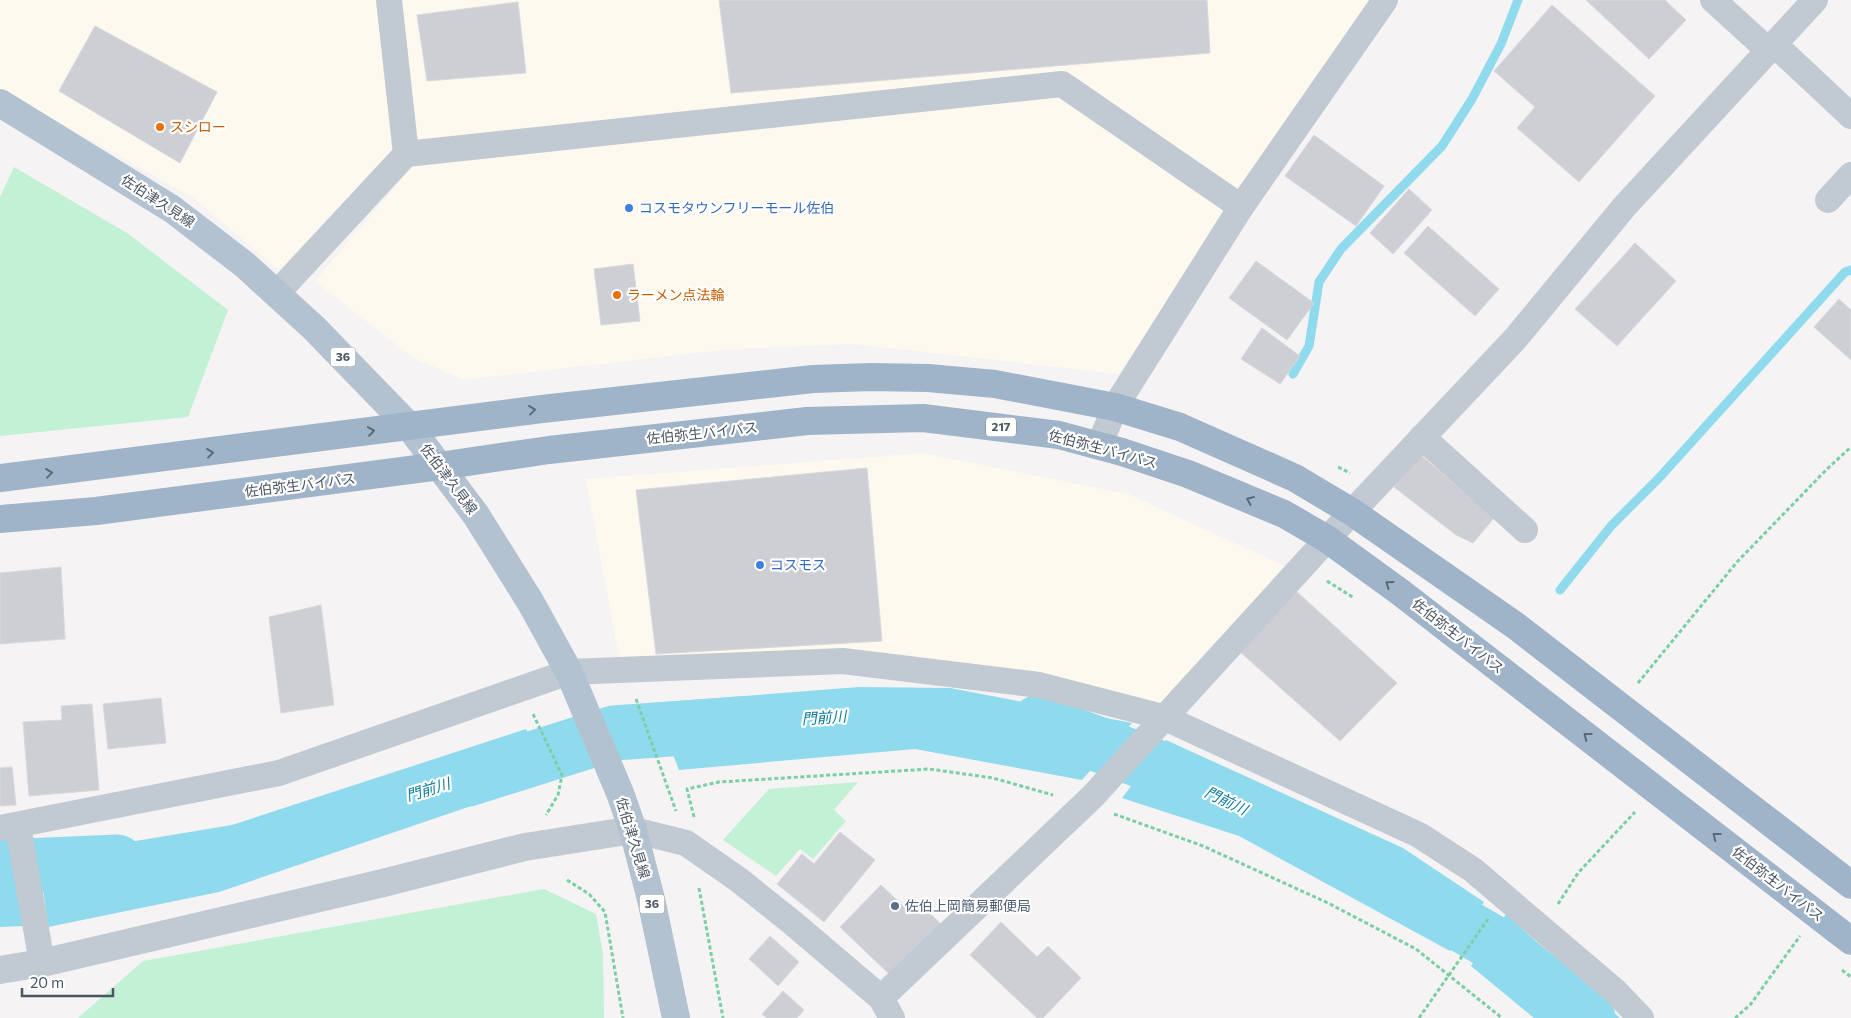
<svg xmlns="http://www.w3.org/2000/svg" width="1851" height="1018" viewBox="0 0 1851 1018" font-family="Commissioner,'Noto Sans JP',sans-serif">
<rect width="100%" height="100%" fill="#f5f3f3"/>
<g fill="#fdf9ef">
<path d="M0,0h382l16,146 -119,124 -87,-73 -192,-108z"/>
<path d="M399,0h976l-137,195 -176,-116 -646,65z"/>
<path d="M1058,94l173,115 -112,165 -266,-30 -122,5 -268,31 -51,-23 -97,-76 97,-114z"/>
<path d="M922,453l206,41 161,74 -129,137 -265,-47h-276l-33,-179z"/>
</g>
<g fill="#c3f1d5">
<path d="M14,167l113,66 101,77 -40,107 -188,19v-239z"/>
<path d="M858,782l-24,28 12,11 -33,38 -13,-10 -24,27 -53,-36 46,-51z"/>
<path d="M544,889l52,25 7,40 1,64h-526l65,-57z"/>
</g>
<g fill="#90daee">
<path d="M859,687l91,1 182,35 -50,57 -167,-31 -236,21 -26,-67z"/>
<path d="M526,729l19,39 -9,16 -317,108 -171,35 -9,-70 193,-32z"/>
<path d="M1166,740l237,108 81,54 -34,49 -211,-115 -117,-38z"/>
<path d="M16,866l8,60 -24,1v-59z"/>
<path d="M1506,914l114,104h-86l-63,-52z"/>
</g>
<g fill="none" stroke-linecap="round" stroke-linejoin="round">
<g stroke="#90daee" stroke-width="9">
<path d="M1293,374l16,-28 10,-64 22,-33 101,-103 30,-47 29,-55 17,-44"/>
<path d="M1560,590l51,-64 48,-48 186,-206 6,-2"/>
</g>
<g stroke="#90daee" stroke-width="55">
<path d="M1039,722l106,40 70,34"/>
<path d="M468,779l146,-46 126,-9"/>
<path d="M0,867l117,-5"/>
<path d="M1402,890l93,54 93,74"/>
</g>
</g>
<g fill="#cdcfd5" stroke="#d7d9de">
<path d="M719,0h488l3,53 -479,40z"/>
<path d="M1586,0h79l21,20 -37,39z"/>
<path d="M518,2l8,71 -99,8 -10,-66z"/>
<path d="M1552,5l103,91 -76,86 -62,-54 18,-21 -41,-36z"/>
<path d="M95,26l122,66 -37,71 -121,-72z"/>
<path d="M1314,135l70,51 -28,40 -71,-50z"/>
<path d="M1409,189l23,21 -39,44 -23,-21z"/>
<path d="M1428,226l71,63 -24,27 -71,-63z"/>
<path d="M1635,243l41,38 -59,65 -42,-37z"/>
<path d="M1256,261l58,42 -27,37 -58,-42z"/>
<path d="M633,264l7,57 -39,4 -7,-56z"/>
<path d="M1839,299l12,11v50l-37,-33z"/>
<path d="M1262,328l38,28 -20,28 -39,-25z"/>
<path d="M1421,455l73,63 -21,25 -17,-8 -62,-48z"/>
<path d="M867,468l15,173 -226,13 -20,-164z"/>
<path d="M61,567l4,72 -65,5v-71z"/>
<path d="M1295,590l102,93 -57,58 -101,-90z"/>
<path d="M321,605l13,100 -53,8 -12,-96z"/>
<path d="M161,698l5,45 -58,6 -5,-45z"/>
<path d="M92,704l7,86 -70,6 -6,-74 39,-2 -1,-14z"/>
<path d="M12,767l4,38 -16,1v-38z"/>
<path d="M840,832l35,28 -51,62 -47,-38 25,-30 12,10z"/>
<path d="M881,885l23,22 9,-10 28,27 -51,51 -50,-48z"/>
<path d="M1001,922l36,35 11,-11 33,32 -38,40h-6l-67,-63z"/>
<path d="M770,936l29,26 -21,24 -29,-27z"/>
<path d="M783,991l21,19 -7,8h-30l-5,-4z"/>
</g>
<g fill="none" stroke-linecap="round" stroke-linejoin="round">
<g stroke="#7ad0a6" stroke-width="3" stroke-dasharray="4 2.5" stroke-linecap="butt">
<path d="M1338,467l12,6"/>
<path d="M1327,581l27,17"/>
<path d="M1638,683l99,-121 90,-93 24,-22"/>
<path d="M636,699l40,112"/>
<path d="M533,714l29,61 -4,20 -12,20"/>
<path d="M1114,814l89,32 125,57 88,46 86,69"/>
<path d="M694,817l-7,-28 32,-7 210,-13 64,9 60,17"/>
<path d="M567,880l22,14 16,18 18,106"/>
<path d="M699,888l24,130"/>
<path d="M1558,904l20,-31 57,-61"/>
<path d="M1842,970l9,7"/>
<path d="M1419,1018l69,-99"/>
<path d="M1735,1018l15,-13 50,-69"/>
</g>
<g stroke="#c1cad2" stroke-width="26">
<path d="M389,0l17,154"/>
<path d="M1713,0l55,50"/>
<path d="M1774,44l77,72"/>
<path d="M1828,200l23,-25"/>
<path d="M277,293l129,-139 656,-70 179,123"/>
<path d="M1422,437l103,93"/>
<path d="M1099,446l16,-39 126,-200 144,-207"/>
<path d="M18,826l24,137"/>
<path d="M0,828l279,-55 290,-101 274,-11 196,24 124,32 256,118 54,35 142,121 26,27"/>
<path d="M633,830l53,13 53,37 55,44 87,74 11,20"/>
<path d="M881,998l212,-202 259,-284 163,-173 109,-132 191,-207"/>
</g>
<path stroke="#c1cad2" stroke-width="28" d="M0,970l42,-7 341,-80 142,-36 108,-17"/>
<path stroke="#b3c2d1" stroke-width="28" d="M0,103l172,106 73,56 69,63 95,98 67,89 55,88 38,69 51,121 13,37 18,69 25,119"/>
<g stroke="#9fb4c9" stroke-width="28">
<path d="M0,478l542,-69 271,-30 58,-2 57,1 67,6 120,23 65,20 115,51 57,34 164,114 335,259"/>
<path d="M0,519l96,-8 344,-45 109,-16 258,-29 116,-3 136,17 63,17 66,22 96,40 43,25 73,53 451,349"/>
</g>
</g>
<defs><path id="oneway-chevron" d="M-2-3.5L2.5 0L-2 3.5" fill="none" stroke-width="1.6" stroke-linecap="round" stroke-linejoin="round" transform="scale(1.25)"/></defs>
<g stroke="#5b6976">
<use href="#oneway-chevron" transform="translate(532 410) rotate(-7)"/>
<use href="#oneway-chevron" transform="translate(371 431) rotate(-8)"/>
<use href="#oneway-chevron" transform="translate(210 453) rotate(-7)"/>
<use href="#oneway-chevron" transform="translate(49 473) rotate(-7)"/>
<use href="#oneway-chevron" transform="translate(1250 500) rotate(-157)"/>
<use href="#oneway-chevron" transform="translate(1389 584) rotate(-144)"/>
<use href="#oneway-chevron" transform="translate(1587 736) rotate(-142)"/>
<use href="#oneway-chevron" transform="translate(1716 836) rotate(-142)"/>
</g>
<g fill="#e8710a" stroke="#fff" stroke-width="2">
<circle cx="160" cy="127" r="5"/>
<circle cx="617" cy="295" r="5"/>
</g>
<g fill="#3f7fe0" stroke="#fff" stroke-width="2">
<circle cx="629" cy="208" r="5"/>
<circle cx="760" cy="565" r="5"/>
</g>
<circle fill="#5c6f8a" stroke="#fff" stroke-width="2" cx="895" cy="906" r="5"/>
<g text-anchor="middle" stroke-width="4.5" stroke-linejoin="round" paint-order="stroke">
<g fill="#fff" stroke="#808990" stroke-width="1">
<rect x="330.5" y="347.5" width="25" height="19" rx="4"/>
<rect x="986" y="417.5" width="30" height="19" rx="4"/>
<rect x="639.5" y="894.5" width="25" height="19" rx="4"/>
</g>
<g font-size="12" font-weight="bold" fill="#4a5661">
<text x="343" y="361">36</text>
<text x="1001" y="431">217</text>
<text x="652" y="908">36</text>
</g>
<g font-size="14" fill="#c56008" stroke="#fff" text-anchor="start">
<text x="170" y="132">スシロー</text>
<text x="627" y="300">ラーメン点法輪</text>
</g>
<g font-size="14" fill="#4a5661" stroke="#fff">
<text transform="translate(158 201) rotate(33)" y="5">佐伯津久見線</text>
<text transform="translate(702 433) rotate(-6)" y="5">佐伯弥生バイパス</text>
<text transform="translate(1103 449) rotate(15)" y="5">佐伯弥生バイパス</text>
<text transform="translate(449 479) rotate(53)" y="5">佐伯津久見線</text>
<text transform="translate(300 485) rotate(-7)" y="5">佐伯弥生バイパス</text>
<text transform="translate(1458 636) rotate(38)" y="5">佐伯弥生バイパス</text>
<text transform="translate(633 838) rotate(73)" y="5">佐伯津久見線</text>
<text transform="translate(1778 884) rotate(38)" y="5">佐伯弥生バイパス</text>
</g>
<g font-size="14" fill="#366cbe" stroke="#fff" text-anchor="start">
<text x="639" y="213">コスモタウンフリーモール佐伯</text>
<text x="770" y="570">コスモス</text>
</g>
<g font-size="14" fill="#4e5e75" stroke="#fff" text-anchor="start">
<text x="905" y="911">佐伯上岡簡易郵便局</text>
</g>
<g font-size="15" font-style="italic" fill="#0c7c9b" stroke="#fff">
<text transform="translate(824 718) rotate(-4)" y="5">門前川</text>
<text transform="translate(428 790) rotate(-17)" y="5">門前川</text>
<text transform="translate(1226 801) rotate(26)" y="5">門前川</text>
</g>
</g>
<path d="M22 988v8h91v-8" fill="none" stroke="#4a5661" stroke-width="2.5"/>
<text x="30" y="988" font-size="15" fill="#4a5661" stroke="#ffffff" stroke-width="4" paint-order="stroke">20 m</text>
</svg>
